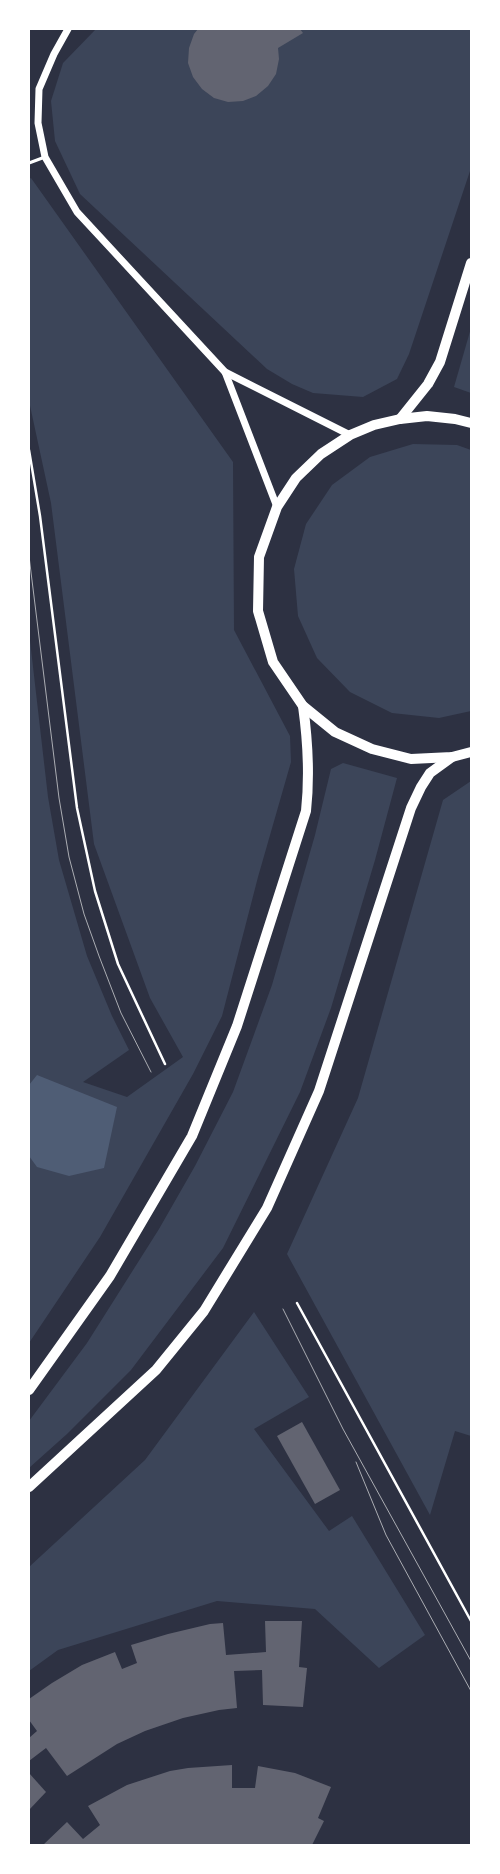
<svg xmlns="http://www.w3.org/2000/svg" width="500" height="1874" viewBox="0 0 500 1874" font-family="Manrope,sans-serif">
<rect width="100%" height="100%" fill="#2d3142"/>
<g fill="#3c4559">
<path d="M96,29h375v139l-62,186 -12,25 -34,18 -50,-4 -21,-9 -25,-15 -187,-175 -25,-53 -4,-40 12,-38z"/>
<path d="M31,178l202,284 1,168 56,106 1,26 -33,115 -36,139 -29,58 -93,163 -71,106v-711l19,165 11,63 28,96 25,60 17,34 -46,32 44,15 56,-40 -33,-59 -56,-154 -43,-341 -22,-102v-222z"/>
<path d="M471,328v65l-17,-6z"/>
<path d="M413,444l44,1 14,5v261l-32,7 -47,-5 -42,-21 -33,-34 -19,-42 -4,-47 12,-45 26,-39 38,-28z"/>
<path d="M343,763l54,15 -22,82 -44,148 -31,84 -77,156 -92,122 -64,64 -38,34v-47l58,-78 72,-114 36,-63 38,-74 39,-107 43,-150 16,-66z"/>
<path d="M471,781v655l-16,-5 -25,84 -143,-261 71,-156 85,-298z"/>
<path d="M254,1312l55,85 -55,32 75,102 23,-15 73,119 -46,33 -64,-59 -98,-8 -159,49 -29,21v-104l116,-107z"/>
</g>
<path fill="#4f5d75" d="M37,1075l80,32 -13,61 -35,8 -32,-9 -8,-11v-71z"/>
<g fill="#626471">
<path d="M198,29h102l3,4 -25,15 1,11 -3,15 -8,12 -12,10 -13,5 -15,1 -14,-4 -12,-9 -9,-12 -5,-14 1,-15 5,-14z"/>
<path d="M302,1422l38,68 -25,14 -38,-68z"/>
<path d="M265,1621h37l-3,46 8,1 -4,39 -40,-2 -1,-35 -28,1 3,37 -18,2 -36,8 -38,13 -28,13 -50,32 -21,-28 -17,13v-23l8,-7 -8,-11v-21l23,-16 30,-18 33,-13 7,17 15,-6 -6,-18 37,-11 42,-10 13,-1 3,32 40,-3z"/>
<path d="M232,1765v23h23l3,-22 37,7 36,14 -13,31 6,3 -12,24h-269l24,-23 16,17 17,-14 -12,-19 39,-21 43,-14 18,-3z"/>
<path d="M29,1773l17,19 -17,18z"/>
</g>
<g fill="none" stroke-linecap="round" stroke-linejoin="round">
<g stroke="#fff" stroke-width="2.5">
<path d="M29,450l11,66 37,292 18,83 23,73 47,100"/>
<path d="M297,1303l174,318"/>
</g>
<path stroke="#fff" stroke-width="3" d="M29,163l16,-6"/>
<g stroke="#fff" stroke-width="7">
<path d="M68,29l-14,25 -15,35 -1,34 7,34 32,55 148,160 125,63"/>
<path d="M225,372l52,135"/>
</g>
<g stroke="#fff" stroke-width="10">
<path d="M400,419l28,-35 12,-22 31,-99"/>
<path d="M471,423l-16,-4 -28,-3 -27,3 -26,6 -24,10 -29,19 -25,24 -19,29 -18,50 -1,54 15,51 30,44 32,26 37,17 39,10 41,-2 19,-5"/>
<path d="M29,1390l81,-114 82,-140 45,-110 69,-215c4,-37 2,-69 -3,-105"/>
<path d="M29,1487l127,-117 48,-59 63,-103 52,-117 92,-283 10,-21 9,-14 22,-16"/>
</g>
<g stroke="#abadb3" stroke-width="1">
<path d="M29,556l30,242 10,59 15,57 15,42 22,57 30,59"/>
<path d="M283,1309l60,120 128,232"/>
<path d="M356,1462l30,73 85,156"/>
</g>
</g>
<rect width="500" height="1874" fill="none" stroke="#ffffff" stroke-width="60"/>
</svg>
